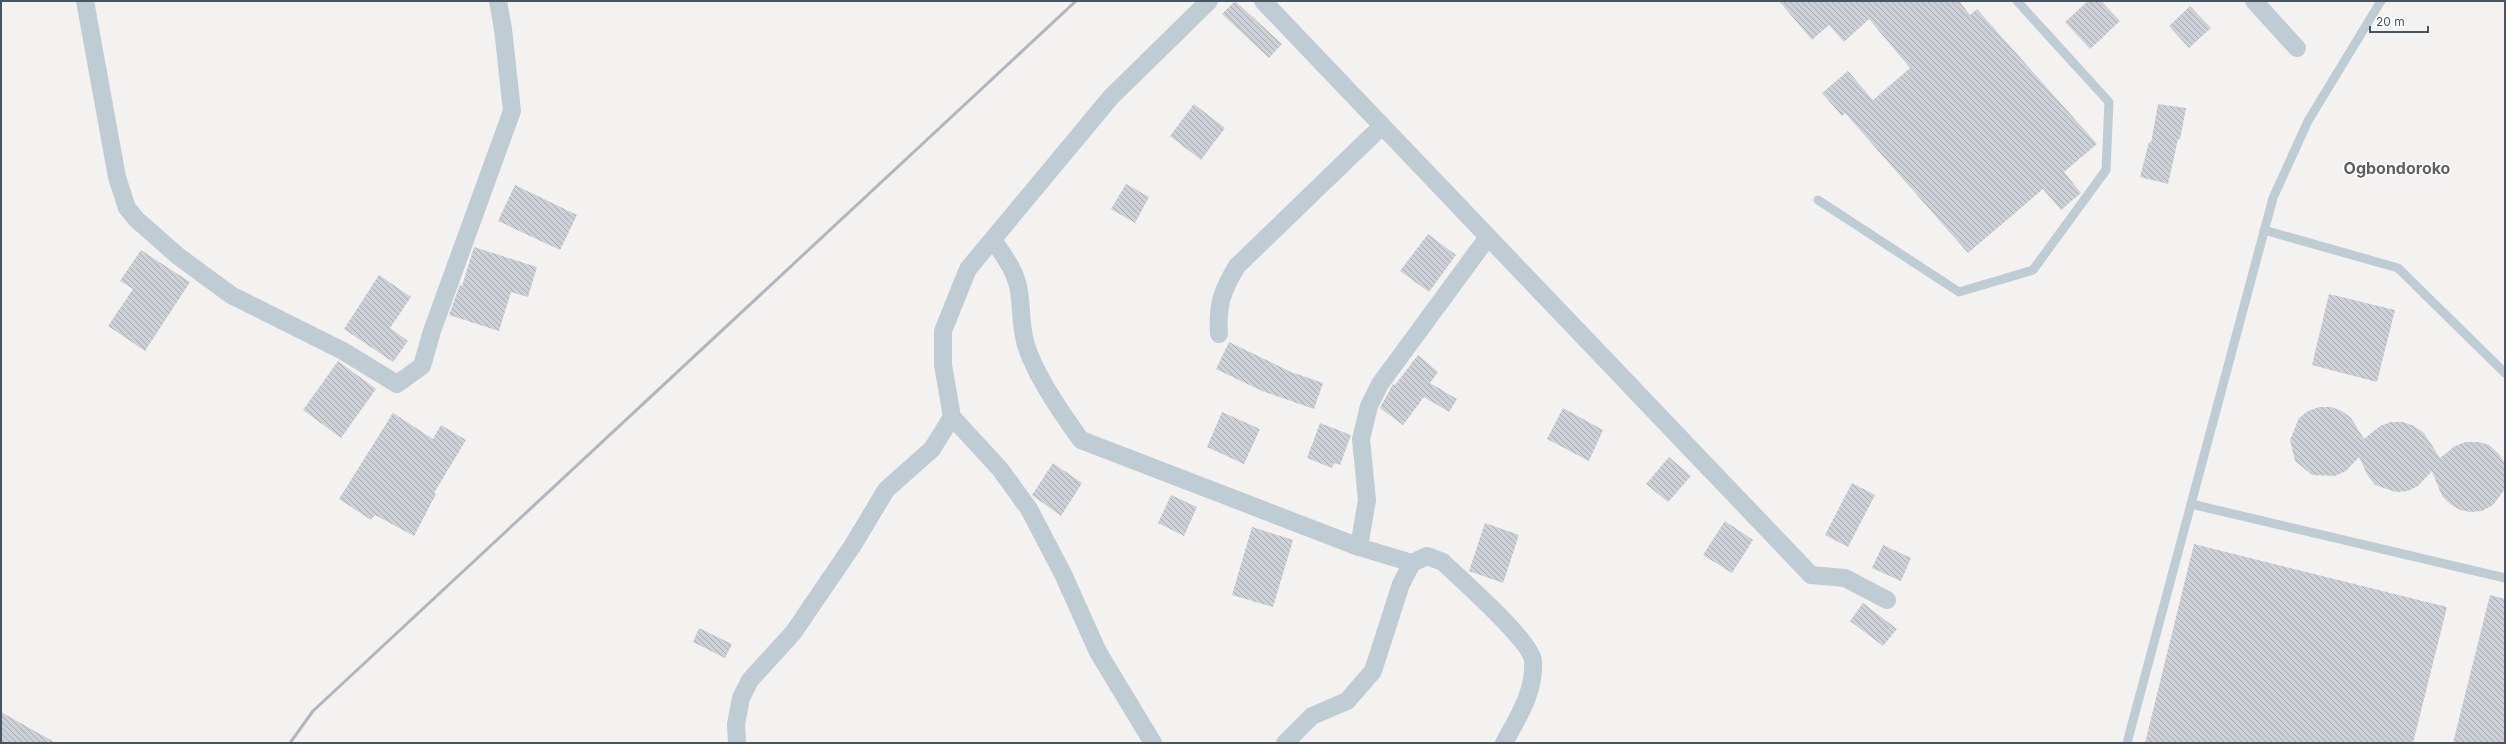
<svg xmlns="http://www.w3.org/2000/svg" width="2506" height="744" viewBox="0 0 2506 744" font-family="Inter,sans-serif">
<defs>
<pattern id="building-back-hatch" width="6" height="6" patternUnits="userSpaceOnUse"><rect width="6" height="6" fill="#cdd0d6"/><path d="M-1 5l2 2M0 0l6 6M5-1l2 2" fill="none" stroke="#a8acb1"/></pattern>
</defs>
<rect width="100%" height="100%" fill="#f4f1f1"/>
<g fill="url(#building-back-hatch)">
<path d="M1235,1l47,43 -13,14 -47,-44z"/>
<path d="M1779,1h180l11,14 7,-6 120,135 -33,28 17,21 -20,17 -18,-21 -75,64 -123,-140 -3,3 -20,-23 26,-22 25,29 37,-32 -41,-49 -25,23 -15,-17 -17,15z"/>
<path d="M2088,1h13l19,20 -30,28 -25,-27z"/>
<path d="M2190,6l21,22 -22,20 -20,-22z"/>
<path d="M1194,104l31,24 -24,32 -31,-24z"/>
<path d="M2158,104l28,4 -6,31h-2l-10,45 -28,-7 9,-35 2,1z"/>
<path d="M1126,184l23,13 -14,26 -24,-14z"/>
<path d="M515,185l62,30 -17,35 -62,-29z"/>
<path d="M1428,234l28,21 -27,37 -29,-21z"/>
<path d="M474,247l63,20 -9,30 -17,-5 -12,39 -50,-16 11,-30 2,1z"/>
<path d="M141,250l49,32 -45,69 -37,-25 25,-37 -13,-8z"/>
<path d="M379,275l32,22 -21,31 18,13 -15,21 -49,-33z"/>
<path d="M2329,294l66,16 -18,72 -65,-17z"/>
<path d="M1229,342l62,30 32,11 -9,26 -52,-18 -46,-22z"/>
<path d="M1418,355l20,17 -8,11 27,16 -8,13 -25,-15 -21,28 -23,-17 13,-24 2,1z"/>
<path d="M338,361l38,28 -35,49 -38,-28z"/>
<path d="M2319,407h12l11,4 9,7 13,21 16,-13 11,-4h12l11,4 10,7 16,25 15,-12 11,-4h12l11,3 9,8 7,10v26l-12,16 -11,6 -11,1 -11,-2 -10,-6 -8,-8 -10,-25 -14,15 -10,5 -12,1 -21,-7 -7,-9 -9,-19 -13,14 -11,5 -23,-1 -17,-14 -5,-21 9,-22 9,-7z"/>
<path d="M1563,408l40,22 -14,31 -42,-22z"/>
<path d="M1222,412l38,17 -16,35 -37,-17z"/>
<path d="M393,413l40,26 8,-14 25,15 -32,53 2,1 -22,42 -39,-21 -4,5 -32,-21z"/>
<path d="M1320,423l31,12 -11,30 -6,-2 -2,5 -25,-10z"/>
<path d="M1669,457l22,19 -23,26 -22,-18z"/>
<path d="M1053,463l29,20 -21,33 -29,-21z"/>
<path d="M1852,483l23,12 -27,52 -23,-12z"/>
<path d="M1171,495l26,12 -13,29 -26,-13z"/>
<path d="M1725,521l28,19 -21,33 -29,-18z"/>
<path d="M1485,523l34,12 -16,48 -34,-12z"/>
<path d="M1252,527l41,13 -20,67 -41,-12z"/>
<path d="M2194,544l253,63 -34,136h-268z"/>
<path d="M1883,545l28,13 -10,23 -29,-13z"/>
<path d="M2490,595l15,4v144h-52z"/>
<path d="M1863,603l34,26 -14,17 -33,-25z"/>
<path d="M699,628l33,16 -7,14 -32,-16z"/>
<path d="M1,712l55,31h-55z"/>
</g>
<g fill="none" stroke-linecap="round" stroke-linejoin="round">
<g stroke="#c0ccd4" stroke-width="9">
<path d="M1818,200l141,92 74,-22 73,-100 3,-68 -92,-101"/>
<path d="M2264,230l134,38 107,105"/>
<path d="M2191,504l314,74"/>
<path d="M2127,743l146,-545 35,-77 73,-120"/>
</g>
<g stroke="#c0ccd4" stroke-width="18">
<path d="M85,1l32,176 10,31 10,12 41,36 53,39 112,56 54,33 25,-18 10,-35 80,-220 -9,-82 -5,-28"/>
<path d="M1263,1l548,574 34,3 42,22"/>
<path d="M2254,1l43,47"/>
<path d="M993,240c11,16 23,31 26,51 3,19 1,33 7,54 9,30 36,69 55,95l278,107"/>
<path d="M1219,334c-2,-29 3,-43 18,-68l145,-140"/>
<path d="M1412,563l-53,-16 8,-47 -6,-61 8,-33 11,-22 108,-147"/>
<path d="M737,743l-1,-19 5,-26 9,-18 43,-47 60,-88 33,-55 46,-41 20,-32"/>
<path d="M1153,743l-55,-91 -35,-78 -34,-65 -29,-40 -48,-52 -9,-52v-34l25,-62 143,-172 98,-96"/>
<path d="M1285,743l27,-27 35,-15 26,-30 28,-87 11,-21 15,-7 16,6c17,17 88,78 90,99 2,31 -15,56 -29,82"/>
</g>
<path stroke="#b2b6bc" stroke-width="3" d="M290,743l23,-32 763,-710"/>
</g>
<g text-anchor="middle" stroke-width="3" stroke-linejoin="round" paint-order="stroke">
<g font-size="16" font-weight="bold" fill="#5d6167" stroke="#fff">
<text x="2397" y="174">Ogbondoroko</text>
</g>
</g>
<rect width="2506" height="744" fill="none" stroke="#465561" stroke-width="4"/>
<path d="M2370 26v6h58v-6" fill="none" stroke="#465561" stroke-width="2"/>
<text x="2376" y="26" font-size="12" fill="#465561" stroke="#ffffff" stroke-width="3" paint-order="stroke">20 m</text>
</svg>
